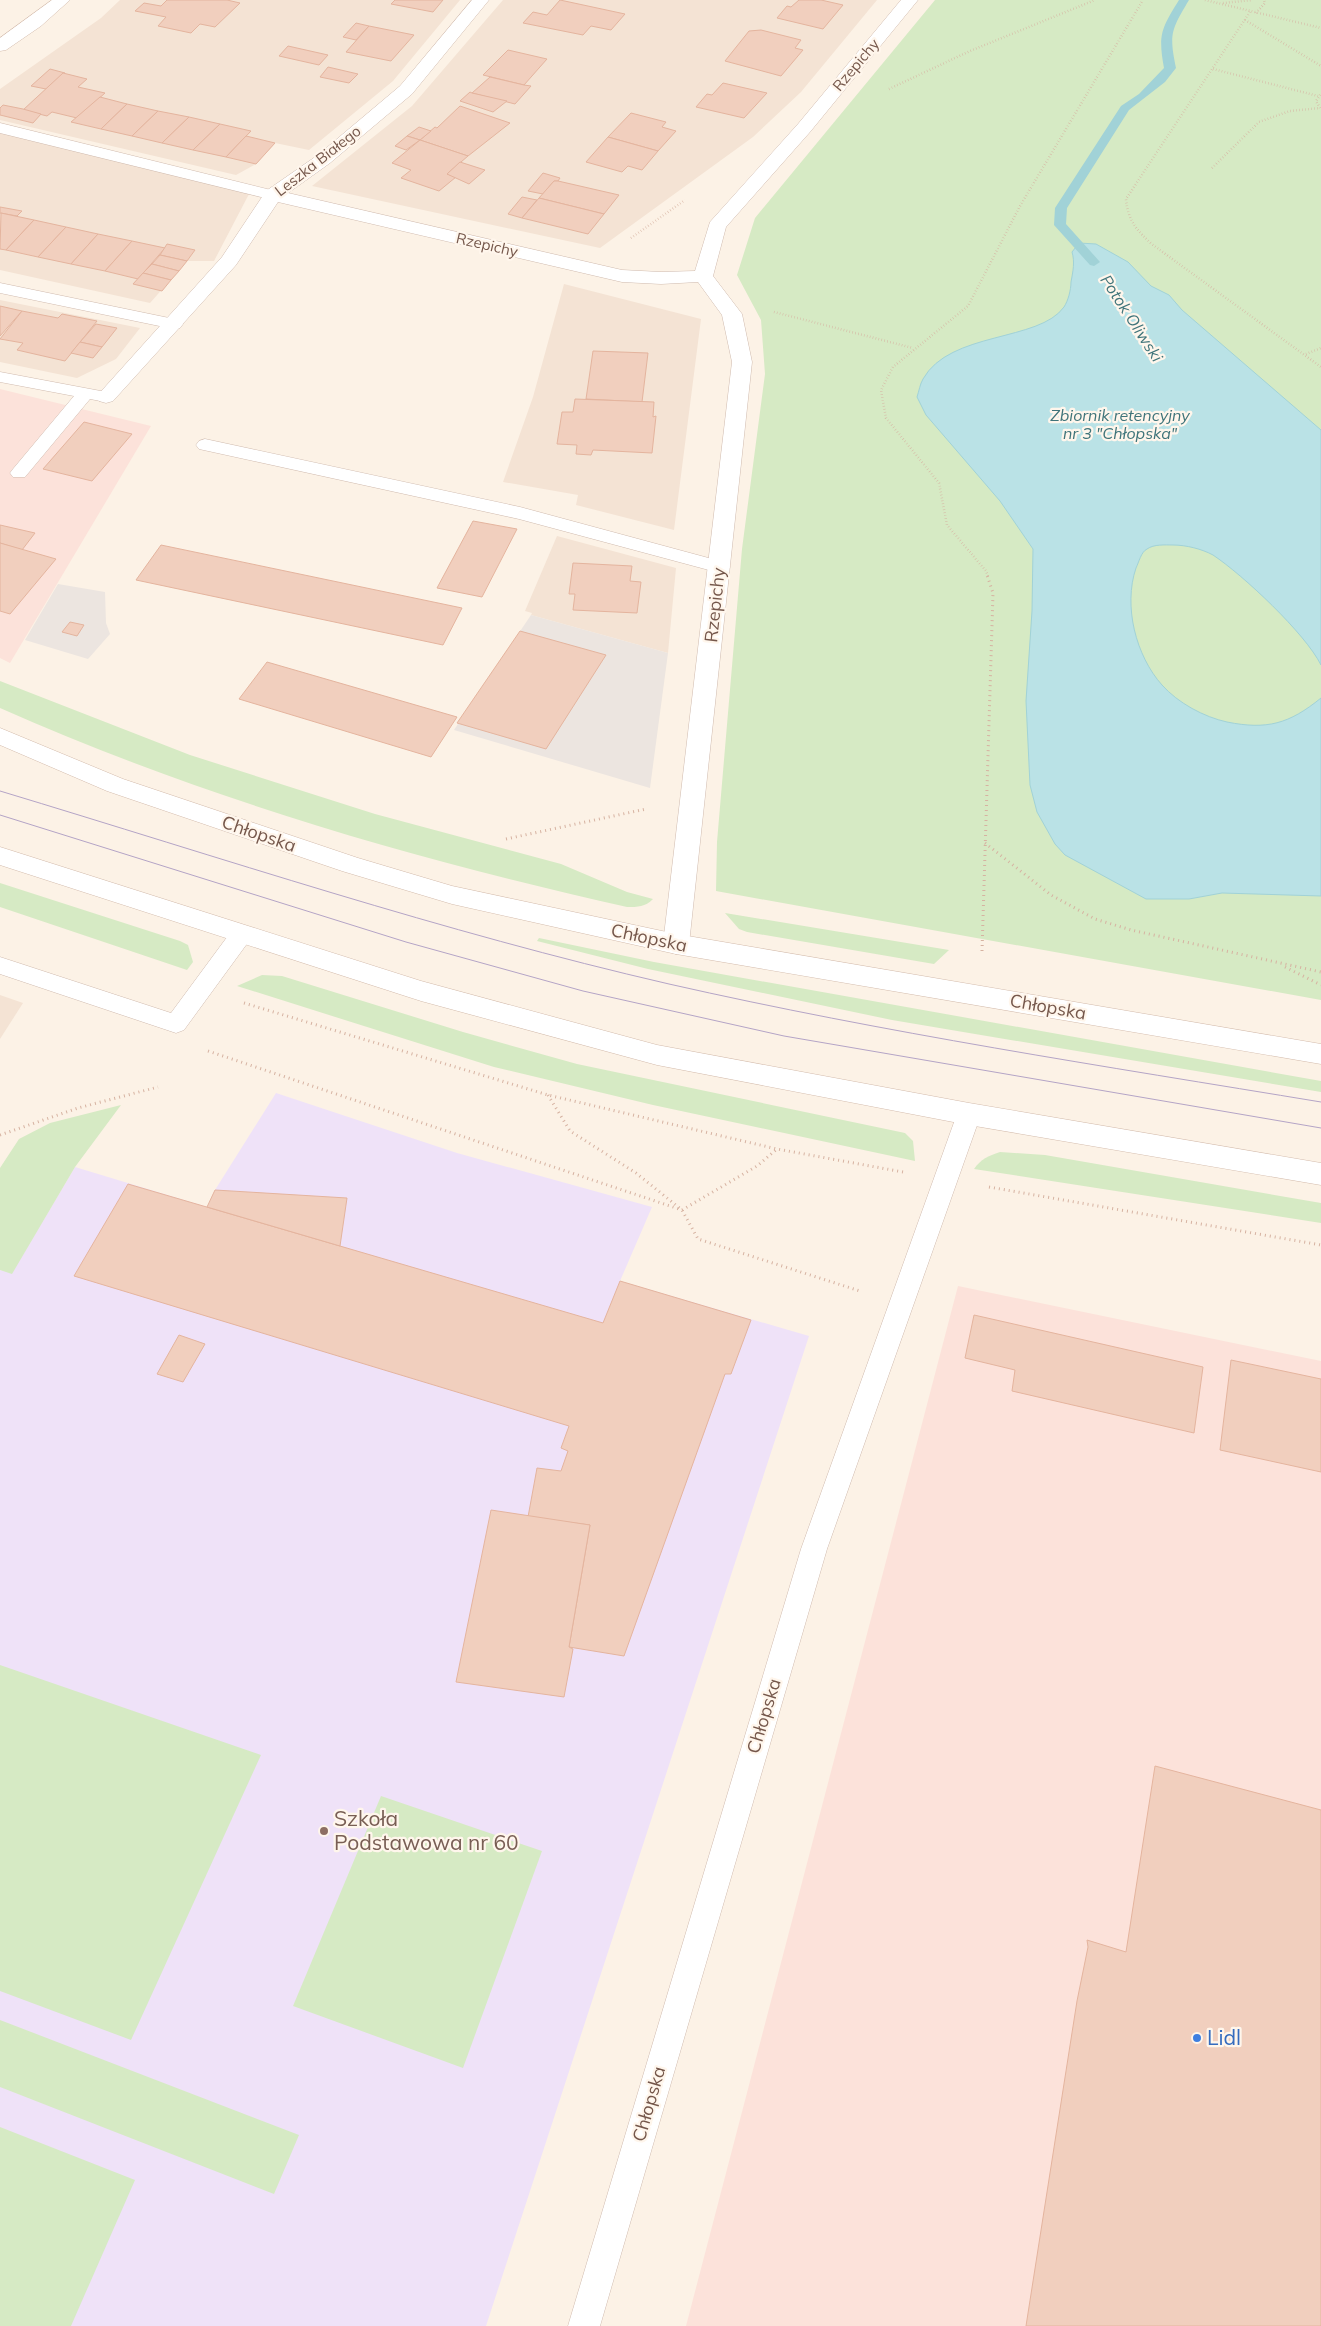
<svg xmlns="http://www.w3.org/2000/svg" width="1321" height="2326" viewBox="0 0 1321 2326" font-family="Mulish,sans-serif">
<rect width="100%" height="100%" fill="#fcf2e6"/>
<g fill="#f4e3d4">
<path d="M120,0h340l-67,81 -84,69 -34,-7 -19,21 -20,11 -236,-55v-31l101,-71z"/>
<path d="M503,0h374l-76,92 -48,45 -153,111 -288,-62 100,-80z"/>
<path d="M0,133l249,61 -35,67h-27l-37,42 -150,-33z"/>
<path d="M564,284l137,35 -27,211 -98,-25 2,-10 -75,-13 30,-85z"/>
<path d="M0,300l140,28 -24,31 -39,19 -77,-16z"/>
<path d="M557,536l119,32 -8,85 -137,-38 1,-2 -7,-2z"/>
<path d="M0,995l23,8 -23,36z"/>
</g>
<g fill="#fce2da">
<path d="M0,389l151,37 -141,237 -10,-5z"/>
<path d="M958,1286l363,75v965h-635z"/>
</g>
<g fill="#ece5e0">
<path d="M58,584l47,8 1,31 4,11 -22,25 -63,-19z"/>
<path d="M531,615l137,38 -18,135 -196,-58z"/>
</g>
<path fill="#efe2f8" d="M276,1093l181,60 195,54 -32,74 189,55 -323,990h-486v-1056l12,3 63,-106 132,40 8,-17z"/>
<g fill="#d6eac4">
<path d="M935,0h386v1000l-605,-109 1,-49 25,-293 23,-175 -4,-54 -24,-45 18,-57z"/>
<path d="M0,681l190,74 185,59 186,50 66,28 26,7c-8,8 -15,8 -26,8 -215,-48 -426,-110 -627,-199z"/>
<path d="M0,883l180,58 8,4 5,17 -6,8 -187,-63z"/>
<path d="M725,913l224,37 -15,14 -187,-32 -8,-3z"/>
<path d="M539,938l115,24 667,119v11l-429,-72 -244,-51 -111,-28z"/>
<path d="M262,975l20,1 181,56 114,32 328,69 8,8 2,20 -262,-56 -159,-38 -257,-81z"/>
<path d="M121,1105l-46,62 -63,107 -12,-4v-102l19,-29 31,-16z"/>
<path d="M1000,1152l45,3 276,48v20l-347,-54c7,-10 14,-13 26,-17z"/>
<path d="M0,1665l261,90 -130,285 -131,-49z"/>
<path d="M381,1796l161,55 -79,217 -170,-62z"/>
<path d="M0,2020l299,115 -25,59 -274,-107z"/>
<path d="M0,2127l135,53 -64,146h-71z"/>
</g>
<path fill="#bae2e6" stroke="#a1d2d7" d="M1079,243l17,1 32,18 23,24 18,9 13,15 139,120v235c-16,-32 -78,-90 -108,-110 -11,-6 -27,-10 -40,-10 -8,0 -19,-1 -26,4 -6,3 -8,13 -11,19 -13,38 0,88 26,117 16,18 42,32 65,37 40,8 62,2 94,-24v198l-99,-3 -33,6h-43l-81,-44 -10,-11 -18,-32 -7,-27 -4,-84 6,-90 1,-62 -33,-48 -74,-86 -9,-18c2,-6 3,-13 6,-18 27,-48 116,-37 141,-72 4,-6 7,-17 7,-25 2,-11 4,-20 1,-30z"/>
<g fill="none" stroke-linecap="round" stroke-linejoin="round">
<path fill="#a1d2d7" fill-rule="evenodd" d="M1179,0h10c-18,30 -20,34 -13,68l-11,14 -36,28 -62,98 -1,16 34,38 -6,4 -4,-1 -36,-40 1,-17 66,-102 18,-12 25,-26c-6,-33 -3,-39 15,-68z"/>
</g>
<g fill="#f1cfbe" stroke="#e4b49e">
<path d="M167,0h60l13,3 -25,24 -15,-3 -9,9 -33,-7 8,-9 -31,-6 9,-8 17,3z"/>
<path d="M395,0h48l-10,12 -42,-8z"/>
<path d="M560,0l65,14 -14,16 -20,-4 -8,9 -60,-12 10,-11 14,3z"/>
<path d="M799,0h22l22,5 -20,24 -46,-11 10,-12 4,1z"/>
<path d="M356,23l13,3 -13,14 -13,-3z"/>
<path d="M369,26l45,9 -23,26 -45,-9z"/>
<path d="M761,30l40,10 -6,8 8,2 -22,26 -56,-15 24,-30z"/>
<path d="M288,46l40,9 -9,10 -40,-9z"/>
<path d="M508,50l39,9 -23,26 -41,-10z"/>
<path d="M328,67l30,7 -9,9 -29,-6z"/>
<path d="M50,69l15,4 -19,16 -15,-3z"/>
<path d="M63,73l24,6 -9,8 27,6 -28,25 -25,-6 -5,4 -24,-6z"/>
<path d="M490,77l34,8 7,1 -16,18 -43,-11z"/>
<path d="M723,83l44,10 -23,25 -48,-11 11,-13 5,1z"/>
<path d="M470,92l2,1 35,8 -14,11 -33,-11z"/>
<path d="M100,97l27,7 -26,25 -30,-7z"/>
<path d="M127,104l31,7 -26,25 -31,-7z"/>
<path d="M3,105l20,4 18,5 -8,9 -33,-8v-7z"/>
<path d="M460,106l50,17 -42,33 -48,-16 15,-13 2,1z"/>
<path d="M158,111l31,6 -27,26 -30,-7z"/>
<path d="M631,113l35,9 -4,5 14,4 -18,20 -50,-14z"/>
<path d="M189,117l31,7 -27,26 -31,-7z"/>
<path d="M220,124l31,7 -25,26 -33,-7z"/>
<path d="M419,127l12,4 -11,9 -13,-4z"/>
<path d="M246,136l29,7 -19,21 -30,-7z"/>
<path d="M407,136l13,4 -14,10 -11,-4z"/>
<path d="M608,137l50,14 -16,19 -14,-4 -6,6 -36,-10z"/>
<path d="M420,140l48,16 -21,18 9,3 -17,14 -38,-13 10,-8 -19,-7z"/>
<path d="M460,162l25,8 -16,14 -22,-10z"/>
<path d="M543,173l17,5 -2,3h-4l-11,13 -15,-3z"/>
<path d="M554,181h4l61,14 -15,19 -65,-16z"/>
<path d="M522,197l15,3 -15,18 -14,-4z"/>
<path d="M539,198l65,16 -16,20 -66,-16z"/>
<path d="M0,207l22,4 -5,5 -17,-3z"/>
<path d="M1,213l33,7 -28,30 -6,-1z"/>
<path d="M34,220l32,7 -28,30 -32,-7z"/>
<path d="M66,227l32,7 -27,30 -33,-7z"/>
<path d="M98,234l34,7 -27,30 -34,-7z"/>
<path d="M132,241l33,7 -27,31 -33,-8z"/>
<path d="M167,244l28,6 -8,11 -27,-6z"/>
<path d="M160,255l27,6 -8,10 -27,-7z"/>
<path d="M152,264l27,7 -8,9 -28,-7z"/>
<path d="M143,273l28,7 -9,11 -29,-7z"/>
<path d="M0,306l22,5 -22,25z"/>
<path d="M22,311l36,7 4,-4 35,7 -32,40 -48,-11 6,-7 -23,-4z"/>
<path d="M96,324l21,4 -15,19 -22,-5z"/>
<path d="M80,342l22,5 -9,11 -22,-5z"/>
<path d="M593,351l55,2 -6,49 -56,-3z"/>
<path d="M575,399l79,3 -1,15 3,-1 -4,37 -59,-3 -2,5 -15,-1 1,-9 -20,-1 5,-32h11z"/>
<path d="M84,422l48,12 -40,47 -49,-12z"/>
<path d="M473,521l44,8 -35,68 -45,-9z"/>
<path d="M0,525l35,8 -13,17 -22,-7z"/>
<path d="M0,543l56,16 -46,55 -10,-3z"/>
<path d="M161,545l301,63 -19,37 -307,-65z"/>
<path d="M573,563l59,3 -2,15 11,1 -4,31 -64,-3 2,-16h-6z"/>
<path d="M70,622l14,3 -7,11 -15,-4z"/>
<path d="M520,631l86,24 -60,94 -89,-26z"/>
<path d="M267,662l190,55 -26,40 -192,-58z"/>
<path d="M128,1184l475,139 17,-42 131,39 -20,54h-6l-101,282 -55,-9 21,-122 -62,-8 9,-49 24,3 7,-20 -7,-3 8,-22 -495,-150z"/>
<path d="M215,1190l132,8 -7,48 -133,-39z"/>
<path d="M974,1315l229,52 -9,66 -182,-42 3,-21 -50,-12z"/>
<path d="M179,1335l26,9 -22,38 -26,-8z"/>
<path d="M1231,1360l90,19v93l-101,-22z"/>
<path d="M491,1510l99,15 -21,122 4,2 -9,48 -108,-15z"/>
<path d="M1155,1766l166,44v516h-295l51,-325 11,-54 -1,-7 39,12z"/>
</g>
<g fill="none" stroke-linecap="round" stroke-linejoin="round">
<g stroke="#d0bbaf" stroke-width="1">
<g id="lane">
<path d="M0,123l279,69 2,3 -8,5 -273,-67z"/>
<path d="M0,283l174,36 6,1 3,4 -3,4 -6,1 -174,-36z"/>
<path d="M0,372l106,20 6,1 3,4 -3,4 -6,1 -16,-3 -65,78h-12l-3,-4 3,-4 61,-73 -74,-14z"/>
<path d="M205,439l315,68 207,56 3,4 -3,4 -7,2 -201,-54 -320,-70 -3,-4 3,-4z"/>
<path d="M241,927l8,2 3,6 -3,6 -65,89 -8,3 -176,-59v-17l171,56 62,-84z"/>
<path d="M969,1105l8,2 4,7 -154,435 -227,777h-32l233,-777 156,-435 4,-7z"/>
</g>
</g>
<g stroke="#d0bbaf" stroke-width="1">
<path id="street" d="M472,0h17l-77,94 -82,69 -42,30 334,77 39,2 34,-1 15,-49 88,-98 103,-124h17l-108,132 -84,95 -13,49 29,38 10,48 -63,582 -4,7 -9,3 -9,-3 -4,-7 69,-582 -10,-47 -24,-33 -37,2 -39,-2 -344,-80 -42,63 -123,136 -7,2 -7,-2 -3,-4 126,-140 44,-66 52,-36 82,-69z"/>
</g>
<g stroke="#d3bbac" stroke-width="1">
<g id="secondary">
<path d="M52,0h18l-29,26 -35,24 -6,1v-13z"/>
<path d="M0,728l123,51 235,79 94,28 224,48 645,110v20l-645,-110 -224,-50 -110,-33 -235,-80 -107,-46z"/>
<path d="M0,847l421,134 236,64 312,58 352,60v22l-352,-60 -312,-60 -236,-64 -421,-136z"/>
</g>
</g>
<g stroke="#d6b2a1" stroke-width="2.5" stroke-dasharray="0.5 2.5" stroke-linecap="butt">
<path d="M1205,0l116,28"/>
<path d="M1223,3l29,-3"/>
<path d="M1250,12l-124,187c2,22 11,32 27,46l168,122"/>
<path d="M1256,13l9,-10 -1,-3"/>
<path d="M1245,20l76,46"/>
<path d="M1213,69l105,27"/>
<path d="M889,89l81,-38 125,-51"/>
<path d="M1320,108l-4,-7 5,-7"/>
<path d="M1212,168l47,-46 31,-11 30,-3"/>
<path d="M631,238l54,-38"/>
<path d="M774,312l139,36"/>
<path d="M1306,354l15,-6"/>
<path d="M988,576l-2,-5 -39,-46 -8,-42 -53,-65 -5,-28 12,-23 75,-61 52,-100 123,-206"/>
</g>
<g stroke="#d6b2a1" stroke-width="3" stroke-dasharray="1 4" stroke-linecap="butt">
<path d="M506,839l140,-30"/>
<path d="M985,843l66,52 44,24 36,11 190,42"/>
<path d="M982,951l11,-358 -6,-18"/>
<path d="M1285,967l36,18"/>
<path d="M244,1003l304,92 229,54 126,23"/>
<path d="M208,1051l474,159 75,-44 20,-17"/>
<path d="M548,1095l22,36 66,42 46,37 16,29 162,52"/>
<path d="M0,1135l78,-27 80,-21"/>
<path d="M989,1187l332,58"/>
</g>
<use href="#lane" fill="#fff" fill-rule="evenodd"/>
<use href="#street" fill="#fff" fill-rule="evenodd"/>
<use href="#secondary" fill="#fff" fill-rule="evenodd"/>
<g stroke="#b4a4c6" stroke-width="1">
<path d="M0,791c222,67 443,141 669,193 216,49 434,82 652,118"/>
<path d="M0,815l406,127 177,49 201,45 537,92"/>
</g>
</g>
<circle fill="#8d6e63" stroke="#fff6ec" stroke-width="2" cx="324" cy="1831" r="5"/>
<circle fill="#3f7fe0" stroke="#fff6ec" stroke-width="2" cx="1197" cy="2038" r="5"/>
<g text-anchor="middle" stroke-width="4.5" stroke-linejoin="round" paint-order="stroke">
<g font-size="15" fill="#75574b" stroke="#fff6ec">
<text transform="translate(856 65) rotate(-50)" y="5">Rzepichy</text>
<text transform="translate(318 161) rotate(-38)" y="5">Leszka Białego</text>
<text transform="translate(487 245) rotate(13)" y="5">Rzepichy</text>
</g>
<g font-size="16" font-style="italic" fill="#3f747a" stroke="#fff6ec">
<text transform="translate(1132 318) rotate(57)" y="6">Potok Oliwski</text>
<text x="1120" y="421">Zbiornik retencyjny<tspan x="1120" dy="18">nr 3 "Chłopska"</tspan></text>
</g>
<g font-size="18" fill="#75574b" stroke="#fff6ec">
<text transform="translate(715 605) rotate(-84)" y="6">Rzepichy</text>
<text transform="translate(259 834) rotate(19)" y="6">Chłopska</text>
<text transform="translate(649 938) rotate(12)" y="6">Chłopska</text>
<text transform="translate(1048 1007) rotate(10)" y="6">Chłopska</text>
<text transform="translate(764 1716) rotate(-73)" y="6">Chłopska</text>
<text transform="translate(649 2104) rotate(-74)" y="6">Chłopska</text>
</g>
<g font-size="21" fill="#785e54" stroke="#fff6ec" text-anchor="start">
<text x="334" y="1826">Szkoła<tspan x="334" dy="24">Podstawowa nr 60</tspan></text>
</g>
<g font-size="21" fill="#366cbe" stroke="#fff6ec" text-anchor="start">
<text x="1207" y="2045">Lidl</text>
</g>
</g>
</svg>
